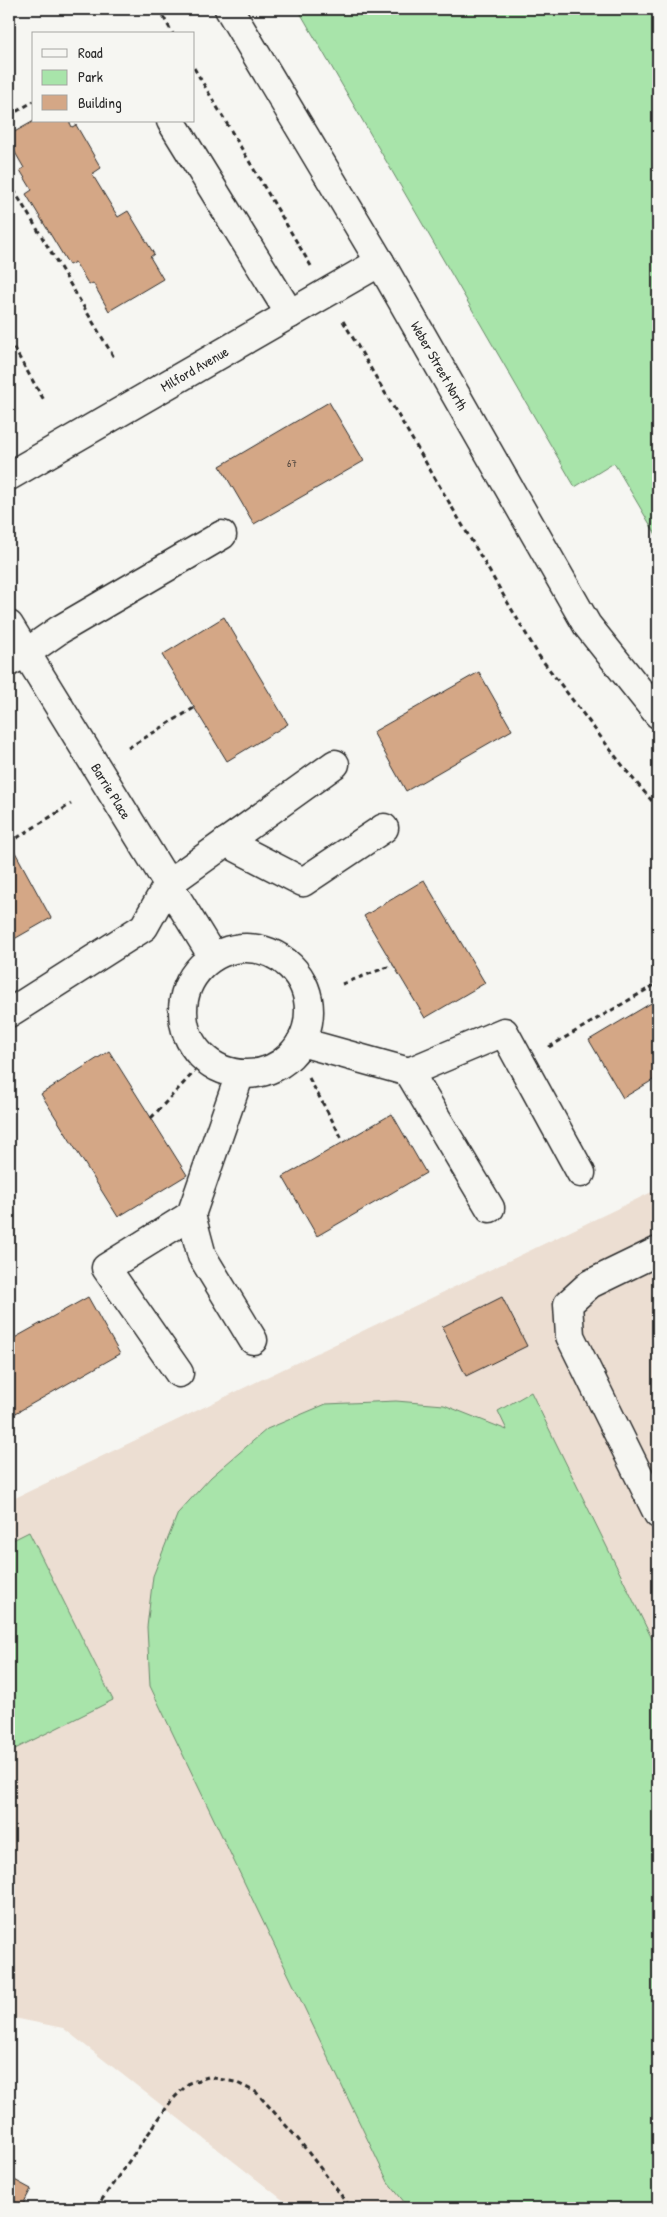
<svg xmlns="http://www.w3.org/2000/svg" width="667" height="2217" viewBox="0 0 667 2217" font-family="'Patrick Hand',sans-serif">
<rect width="100%" height="100%" fill="#f6f6f2"/>
<filter id="ink" filterUnits="userSpaceOnUse"><feTurbulence type="fractalNoise" baseFrequency=".02" numOctaves="2"/><feDisplacementMap in="SourceGraphic" scale="10" xChannelSelector="R" yChannelSelector="G"/><feConvolveMatrix kernelMatrix="1 2 1 2 8 2 1 2 1" color-interpolation-filters="sRGB"/></filter>
<g filter="url(#ink)">
<path fill="#ecded2" d="M658,1189v1019h-365l-230,-180 -54,-11v-516z"/>
<g fill="#a8e4aa" stroke="#6a886a">
<path d="M298,9h360v529l-44,-75 -39,24z"/>
<path d="M531,1392l127,259v557h-249l-21,-26 -238,-496 -3,-59 6,-51 25,-63 33,-36 56,-48 59,-25 70,-3 48,4 63,25 -9,-19z"/>
<path d="M29,1532l84,168 -104,52v-210z"/>
</g>
<g fill="#d4a786" stroke="#2b2b2b">
<path d="M34,121h35l3,6 4,-2 25,43 -9,6 26,43 10,-6 26,43 -4,3 13,22 -54,32 -16,-28 -4,2 -14,-23 -6,3 -43,-71 6,-4 -12,-20 4,-2 -15,-26v-7z"/>
<path d="M329,402l35,59 -110,63 -34,-58z"/>
<path d="M224,617l64,107 -61,37 -65,-106z"/>
<path d="M479,672l33,58 -106,61 -33,-59z"/>
<path d="M9,841l42,77 -42,24z"/>
<path d="M424,880l61,103 -60,35 -61,-102z"/>
<path d="M658,999v78l-35,21 -34,-58z"/>
<path d="M109,1051l78,124 -69,42 -77,-123z"/>
<path d="M392,1114l34,59 -109,63 -34,-59z"/>
<path d="M88,1297l32,57 -106,60 -5,-10v-63z"/>
<path d="M502,1297l25,49 -61,30 -24,-49z"/>
<path d="M9,2177l22,12 -10,19h-12z"/>
</g>
<g fill="none" stroke-linecap="round" stroke-linejoin="round">
<g stroke="#2b2b2b" stroke-width="31">
<g id="minor">
<path d="M171,121l119,193"/>
<path id="s1" d="M9,476l371,-214"/>
<path id="s2" d="M9,625l204,332"/>
<path d="M9,662l17,-9 33,-23 163,-95"/>
<path d="M226,842l77,40 81,-54"/>
<circle cx="246" cy="1011" r="63"/>
<path d="M9,1013l135,-86 24,-43 167,-120"/>
<path d="M301,1042l108,30 81,136"/>
<path d="M409,1072l95,-40 77,141"/>
<path d="M191,1215l11,41 51,84"/>
<path d="M658,1251l-68,33 -22,20 2,32 88,178"/>
<path d="M179,1373l-73,-105 85,-53 49,-141"/>
</g>
</g>
<g stroke="#2b2b2b" stroke-width="31">
<g id="major">
<path id="s3" d="M229,9l151,253 207,363 71,89"/>
</g>
</g>
<g stroke="#2b2b2b" stroke-width="3" stroke-dasharray="5 4" stroke-linecap="butt">
<path d="M159,9l14,25"/>
<path d="M194,68l117,198"/>
<path d="M9,116l25,-15"/>
<path d="M9,182l106,177"/>
<path d="M343,321l196,335 90,118 29,34"/>
<path d="M9,340l35,60"/>
<path d="M128,748l66,-40"/>
<path d="M9,843l62,-39"/>
<path d="M342,984l51,-19"/>
<path d="M549,1047l109,-64"/>
<path d="M309,1078l35,64"/>
<path d="M151,1118l44,-47"/>
<path d="M96,2208l76,-108 17,-17 19,-6 27,5 21,10 42,47 53,69"/>
</g>
<use href="#minor" stroke="#f6f6f2" stroke-width="28"/>
<use href="#major" stroke="#f6f6f2" stroke-width="28"/>
</g>
</g>
<g text-anchor="middle" stroke-width="4" stroke-linejoin="round" paint-order="stroke">
<g font-size="11" fill="#554a42">
<text x="292" y="467">67</text>
</g>
<g font-size="14" fill="#2b2b2b" stroke="#f6f6f2">
<text dy="5" stroke="none"><textPath href="#s3" startOffset="414">Weber Street North</textPath></text>
<text dy="5" stroke="none"><textPath href="#s1" startOffset="214">Milford Avenue</textPath></text>
<text dy="5" stroke="none"><textPath href="#s2" startOffset="195">Barrie Place</textPath></text>
</g>
</g>
<rect width="667" height="2217" fill="none" stroke="#f6f6f2" stroke-width="30"/>
<rect x="15" y="15" width="637" height="2187" fill="none" stroke="#2b2b2b" stroke-width="2" filter="url(#ink)"/>
<rect x="32" y="32" width="162" height="90" fill="#f6f6f2" stroke="#a5a5a2"/>
<rect x="42" y="49" width="25" height="8" fill="#f6f6f2" stroke="#a5a5a2"/>
<text x="78" y="58" font-size="15" fill="#2b2b2b">Road</text>
<rect x="42" y="70" width="25" height="15" fill="#a8e4aa" stroke="#a5a5a2"/>
<text x="78" y="82" font-size="15" fill="#2b2b2b">Park</text>
<rect x="42" y="95" width="25" height="15" fill="#d4a786" stroke="#a5a5a2"/>
<text x="78" y="108" font-size="15" fill="#2b2b2b">Building</text>
</svg>
